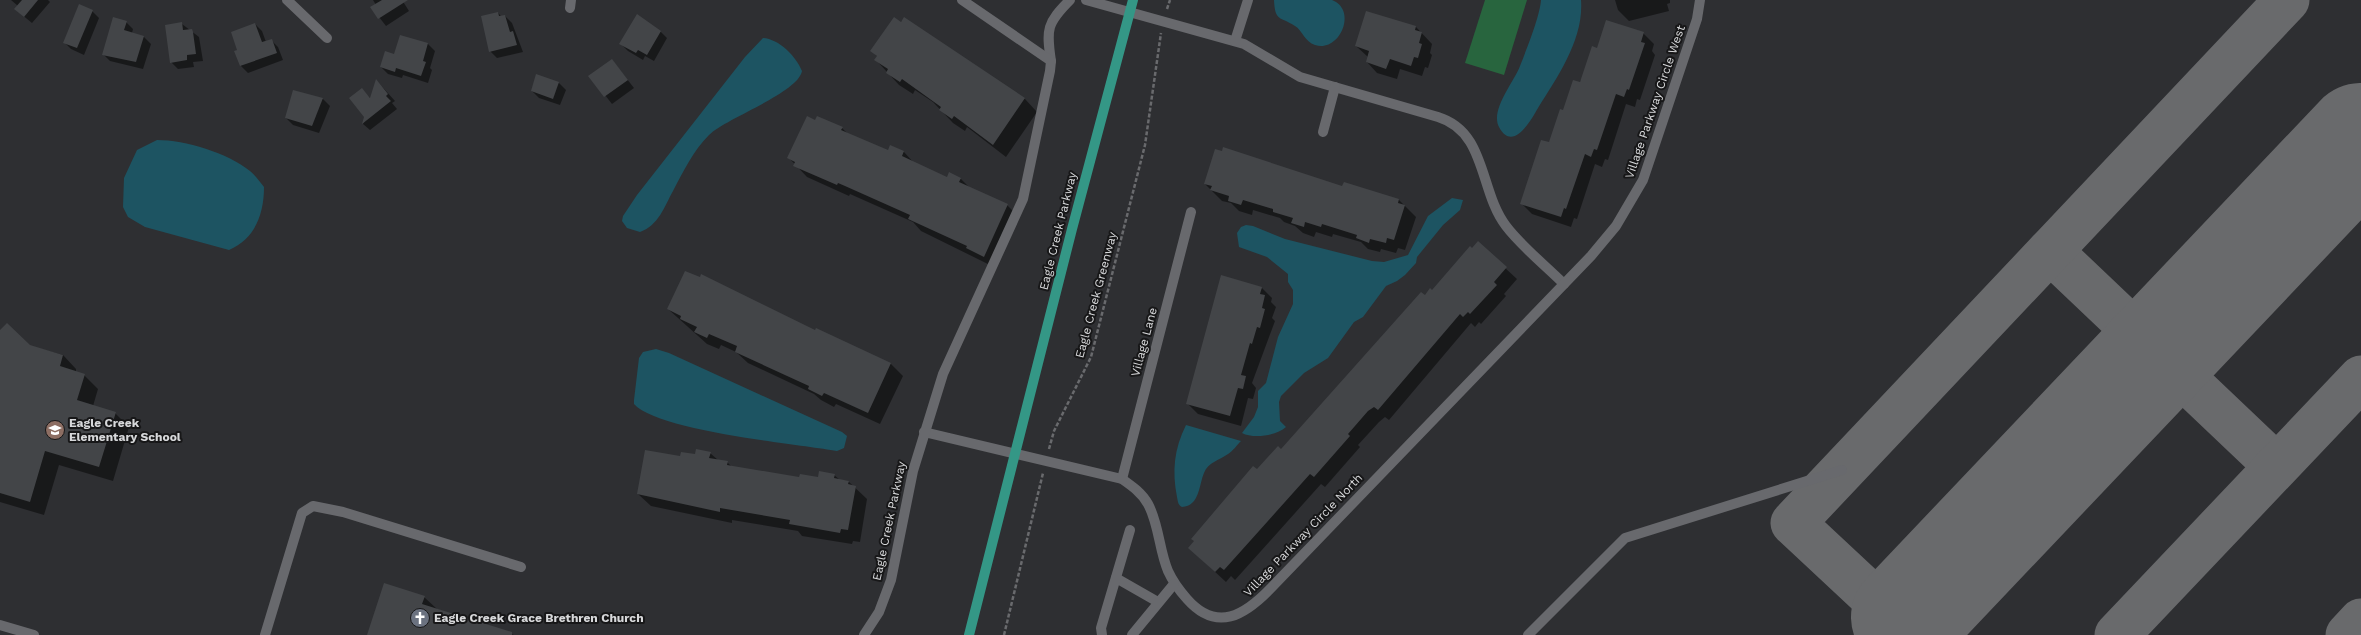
<svg xmlns="http://www.w3.org/2000/svg" width="2361" height="635" viewBox="0 0 2361 635" font-family="'Work Sans',sans-serif">
<rect width="100%" height="100%" fill="#2e2f32"/>
<path fill="#28653e" d="M1485,0h42l-23,75 -39,-12z"/>
<g fill="#1d5462">
<path d="M1274,0h58c26,10 8,53 -17,45 -10,-3 -13,-15 -20,-19 -15,-10 -20,-4 -21,-26z"/>
<path d="M1541,0h40c3,39 -23,76 -43,108 -7,12 -25,45 -39,19 -9,-17 15,-45 21,-61 6,-15 20,-50 21,-66z"/>
<path d="M763,38c16,1 33,18 39,33 -4,22 -76,47 -93,64 -16,16 -26,37 -36,56 -9,16 -14,34 -33,41l-13,-4 -5,-7 1,-5 14,-21 108,-138z"/>
<path d="M157,140c28,0 71,13 93,31 5,4 10,11 14,16 0,27 -9,52 -35,63l-84,-23 -17,-10 -5,-10 1,-29 13,-28z"/>
<path d="M1452,198l11,2 -3,10 -17,15 -26,32 -1,6 -11,12 -8,6 -11,5 -23,31 -9,5 -26,36 -24,15 -23,23 -2,6 1,19 6,6c-10,9 -33,12 -44,6l12,-16 4,-10v-16l8,-8 12,-46 15,-33v-14l-5,-8v-8l-21,-17 -28,-10 -2,-14 4,-6 5,-2 7,1 32,13 87,22 12,1 24,-7 20,-39z"/>
<path d="M656,349l13,4 173,79 5,4 -3,12 -7,3c-41,-7 -179,-20 -203,-47v-4l5,-42 4,-6z"/>
<path d="M1186,425l55,16c-4,4 -8,10 -13,13 -8,6 -20,8 -24,19 -5,11 -4,33 -22,34 -4,-2 -4,-5 -5,-10 -5,-26 -3,-48 9,-72z"/>
</g>
<g fill="#0007">
<path d="M11,0h37l2,2 -18,21 -17,-14 3,-3z"/>
<path d="M373,0h29l7,11 -23,15 -14,-18 4,-3z"/>
<path d="M1615,0h55v3l-3,1 2,7 -40,10 -11,-11z"/>
<path d="M92,11l7,7 -15,37 -13,-6 -7,-7z"/>
<path d="M498,13l4,4 3,-1 7,7 11,29 -26,6 -7,-7z"/>
<path d="M904,19l121,80 12,13 -31,45 -39,-30 -2,4 -12,-8 -20,-21 -18,-12 -2,4 -14,-9 -23,-25 2,-3 -6,-6z"/>
<path d="M126,22l7,7 -1,4 12,4 7,7 -8,25 -33,-8 -7,-7z"/>
<path d="M182,24l17,13 4,24 -10,1 1,5 -16,2 -7,-7z"/>
<path d="M255,24l7,7 4,11 5,-2 7,7 5,13 -35,13 -7,-7 -5,-15 2,-1z"/>
<path d="M1416,27l16,17 -2,9 2,2 -4,13 -3,-1 -3,9 -22,-7 -3,10 -20,-6 -10,-11 1,-5 -12,-11z"/>
<path d="M660,31l7,7 -13,23 -9,-5 -2,4 -15,-9 -7,-7z"/>
<path d="M1643,33l11,11 -2,7 3,4 -15,45 -3,-1 -2,8 -9,-3 -18,56 -3,-1 -3,8 -7,-3 -18,55 -3,-1 -3,9 -39,-13 -11,-11 43,-92 34,-62z"/>
<path d="M401,36l27,8 7,7 -5,17 2,2 -4,13 -25,-8 -1,3 -14,-4 -7,-7 14,-12z"/>
<path d="M612,60l22,28 -22,16 -22,-28z"/>
<path d="M377,81l18,20 -3,2 5,6 -27,21 -7,-6 3,-7 -4,-28 9,10z"/>
<path d="M559,83l7,7 -6,15 -21,-7 -7,-7z"/>
<path d="M294,91l29,8 7,7 -11,27 -26,-8 -7,-7z"/>
<path d="M816,122l26,6 6,6 40,17 3,-5 13,6 10,11 34,15 13,1 10,10 36,16 12,12 -23,51 -75,-37 -8,-9 -63,-28 -1,2 -42,-19 -18,-19z"/>
<path d="M1205,184l138,4 56,12 17,17 -11,33 -7,-2 -2,5 -15,-4 -1,3 -12,-3 -7,-7 -28,-8 -1,3 -16,-5 -2,5 -11,-4 -8,-7 -11,-4 -4,-4 -27,-8 -1,5 -13,-4 -8,-8 -9,-2z"/>
<path d="M1478,243l39,36 -13,15 2,2 -25,28 -2,-2 -4,5 -4,-4 -82,97 -4,-3 -6,5 -21,23 2,2 -35,40 -4,-3 -86,96 -4,-4 -5,6 -26,-24 57,-88 24,-20 144,-154 7,-5z"/>
<path d="M1262,288l10,10 -1,4 5,5 -4,11 3,3 -23,62 4,5 -3,11 -5,-1 -7,28 -43,-12 -11,-11z"/>
<path d="M668,309l147,23 1,-3 75,35 12,12 -23,48 -44,-20 -2,3 -13,-7 -7,-6 -66,-31 -12,-11 -15,-7 -2,4 -12,-5z"/>
<path d="M0,332l30,14 33,9 13,14v3l8,3 14,14 -5,17 22,7 14,14 -16,54 -54,-16 -15,50 -44,-13z"/>
<path d="M710,453l8,7 9,2 5,5 68,12 19,-1 15,-3 6,5 8,1 19,18 -7,43 -7,-1 -1,3 -50,-8 -4,-5 -66,-11v3l-81,-17 -13,-12 43,-37z"/>
<path d="M424,597l13,12 77,26h-146z"/>
</g>
<g fill="none" stroke-linecap="round" stroke-linejoin="round">
<g stroke="#696a6c" stroke-width="45">
<path d="M2050,251l219,208"/>
<path d="M1913,635l-120,-112 494,-523"/>
<path d="M2117,635l244,-257"/>
<path d="M2348,635l13,-14"/>
</g>
<path stroke="#696a6c" stroke-width="112" d="M1907,617l454,-478"/>
</g>
<g fill="#434548">
<path d="M22,0h16l-14,17 -10,-8z"/>
<path d="M382,0h26l-30,19 -8,-12z"/>
<path d="M79,4l14,6 -16,38 -14,-5z"/>
<path d="M1366,11l50,15 -1,4 7,2 -3,11 3,1 -4,14 -4,-1 -3,9 -21,-7 -4,10 -20,-7 3,-11 -14,-5z"/>
<path d="M498,12l1,4 6,-1 5,17 3,-1 4,14 -28,7 -8,-36z"/>
<path d="M637,14l24,17 -14,24 -9,-5 -2,3 -17,-9z"/>
<path d="M113,17l14,4 -3,9 20,6 -8,26 -34,-7z"/>
<path d="M894,17l7,5 3,-5 121,81 -32,47 -39,-29 -2,3 -13,-9 2,-3 -39,-28 -2,3 -14,-9 2,-4 -14,-9 3,-4 -7,-5z"/>
<path d="M1606,20l38,12 -3,10 4,1 -16,47 -2,-1 -3,8 -8,-3 -19,56 -3,-1 -3,8 -6,-3 -19,55 -2,-1 -3,9 -41,-13 21,-64 8,2 11,-33 3,1 10,-30 7,2 12,-36 5,2z"/>
<path d="M182,22l1,8 9,-1 1,3 3,22 -9,1v5l-17,3 -5,-38z"/>
<path d="M255,23l7,19 10,-3 5,14 -37,13 -6,-15 3,-1 -6,-18z"/>
<path d="M400,35l28,8 -5,18 3,1 -5,14 -25,-8 -1,4 -15,-5 5,-16 9,3z"/>
<path d="M612,59l16,21 -24,17 -16,-21z"/>
<path d="M536,74l23,8 -6,17 -22,-8z"/>
<path d="M376,79l12,15 -2,2 5,5 -29,23 2,-7 -15,-19 13,-10 8,10z"/>
<path d="M293,90l30,8 -11,28 -27,-8z"/>
<path d="M807,116l8,4 2,-4 26,11 -2,3 47,20 2,-5 14,6 -2,5 45,21 2,-5 12,6 -2,4 49,22 -24,53 -18,-9 1,-2 -59,-27 2,-4 -65,-29 -7,-3 -1,2 -44,-19 2,-4 -8,-4z"/>
<path d="M1223,147l119,39 2,-4 55,17 -1,4 7,2 -11,35 -7,-2 -1,5 -16,-4 -1,4 -13,-5 1,-3 -35,-11 -1,3 -16,-5 -1,5 -13,-4 2,-5 -20,-6v-3l-30,-9 -2,5 -13,-4 1,-5 -19,-6 2,-4 -8,-2 11,-35 7,2z"/>
<path d="M1478,241l29,26 -13,15 3,3 -27,29 -2,-2 -5,5 -3,-3 -82,96 -4,-3 -6,4 -20,23 2,2 -36,41 -4,-3 -86,96 -4,-3 -5,5 -27,-24 6,-7 -3,-2 62,-73 4,3 21,-23 3,3 140,-157 4,3 5,-7 2,2 38,-44 2,2z"/>
<path d="M685,271l15,6 1,-3 114,56 1,-2 75,35 -23,50 -44,-20 -2,3 -14,-7 1,-3 -74,-34 2,-6 -28,-12 -2,4 -13,-6 3,-5 -17,-8 1,-3 -14,-7z"/>
<path d="M1221,275l41,12 -2,7 5,1 -3,13 3,1 -5,19 -3,-1 -5,17 -2,-1 -9,32 5,1 -3,13 -5,-1 -8,28 -44,-12z"/>
<path d="M7,323l23,22 33,10 -3,11 25,8 -8,26 39,12 -17,55 -54,-16 -15,51 -30,-9v-163z"/>
<path d="M696,449l15,3 -2,6 19,3 -1,4 72,12 1,-3 18,3 1,-6 16,3 -1,4 15,3 -1,3 8,2 -8,44 -7,-1 -1,4 -51,-9 1,-4 -70,-12v4l-83,-18 8,-44 35,6 1,-4 14,2z"/>
<path d="M384,583l41,13 -3,8 90,28v3h-145z"/>
</g>
<g fill="none" stroke-linecap="round" stroke-linejoin="round">
<g stroke="#696a6d" stroke-width="2.5" stroke-dasharray="4 2" stroke-linecap="butt">
<path d="M1167,9l3,-9"/>
<path d="M1049,449l5,-18 37,-74 54,-212 16,-112"/>
<path d="M1004,635l39,-162"/>
</g>
<g stroke="#68696d" stroke-width="10">
<path d="M287,0l40,38"/>
<path d="M1086,0l158,44 56,33 138,40c49,15 41,74 68,109 15,20 40,40 58,58"/>
<path d="M570,8l1,-8"/>
<path d="M1235,41l13,-41"/>
<path d="M1051,61c-5,-32 -4,-38 19,-61"/>
<path d="M1323,132l12,-45"/>
<path d="M924,432l198,47c10,7 20,14 26,25 11,20 11,46 20,67 5,11 11,19 19,28 30,34 58,16 84,-11l320,-332 25,-30 27,-46 54,-161 3,-19"/>
<path d="M1122,479l69,-267"/>
<path d="M1116,578l42,24"/>
<path d="M0,625l34,10"/>
<path d="M265,635l37,-122 11,-7 30,6 178,55"/>
<path d="M864,635l15,-23 12,-32 22,-109 30,-97 80,-175 27,-128 1,-10 -89,-61"/>
<path d="M1102,635l-1,-7 29,-98"/>
<path d="M1132,635l42,-51"/>
<path d="M1528,635l97,-97 217,-68"/>
</g>
<path stroke="#349786" stroke-width="10" d="M969,635l103,-406 61,-229"/>
</g>
<defs>
<g id="school-disc" transform="scale(1)"><circle r="9.5" fill="#8d6e63" stroke="#171718"/><path d="M0-5L7-2L0 1L-7-2ZM-4 1L0 2.5L4 1V4Q0 6-4 4Z" fill="#fff"/></g>
<g id="church-disc" transform="scale(1)"><circle r="9.5" fill="#6b7280" stroke="#171718"/><path d="M-1.2-6h2.4v3.5h3.3v2.4h-3.3V6h-2.4V-.1h-3.3v-2.4h3.3Z" fill="#fff"/></g>
</defs>
<g fill-rule="evenodd">
<use href="#school-disc" x="55" y="430"/>
<use href="#church-disc" x="420" y="618"/>
</g>
<g text-anchor="middle" stroke-width="4" stroke-linejoin="round" paint-order="stroke">
<g font-size="12" fill="#d7d8da" stroke="#171718">
<text transform="translate(1655 102) rotate(-71)" y="4">Village Parkway Circle West</text>
<text transform="translate(1058 231) rotate(-76)" y="4">Eagle Creek Parkway</text>
<text transform="translate(1096 295) rotate(-75)" y="4">Eagle Creek Greenway</text>
<text transform="translate(1144 342) rotate(-75)" y="4">Village Lane</text>
<text transform="translate(889 521) rotate(-78)" y="4">Eagle Creek Parkway</text>
<text transform="translate(1303 535) rotate(-46)" y="4">Village Parkway Circle North</text>
</g>
<g font-size="12" font-weight="bold" fill="#d7d8da" stroke="#171718" text-anchor="start">
<text x="69" y="427">Eagle Creek<tspan x="69" dy="14">Elementary School</tspan></text>
<text x="434" y="622">Eagle Creek Grace Brethren Church</text>
</g>
</g>
</svg>
